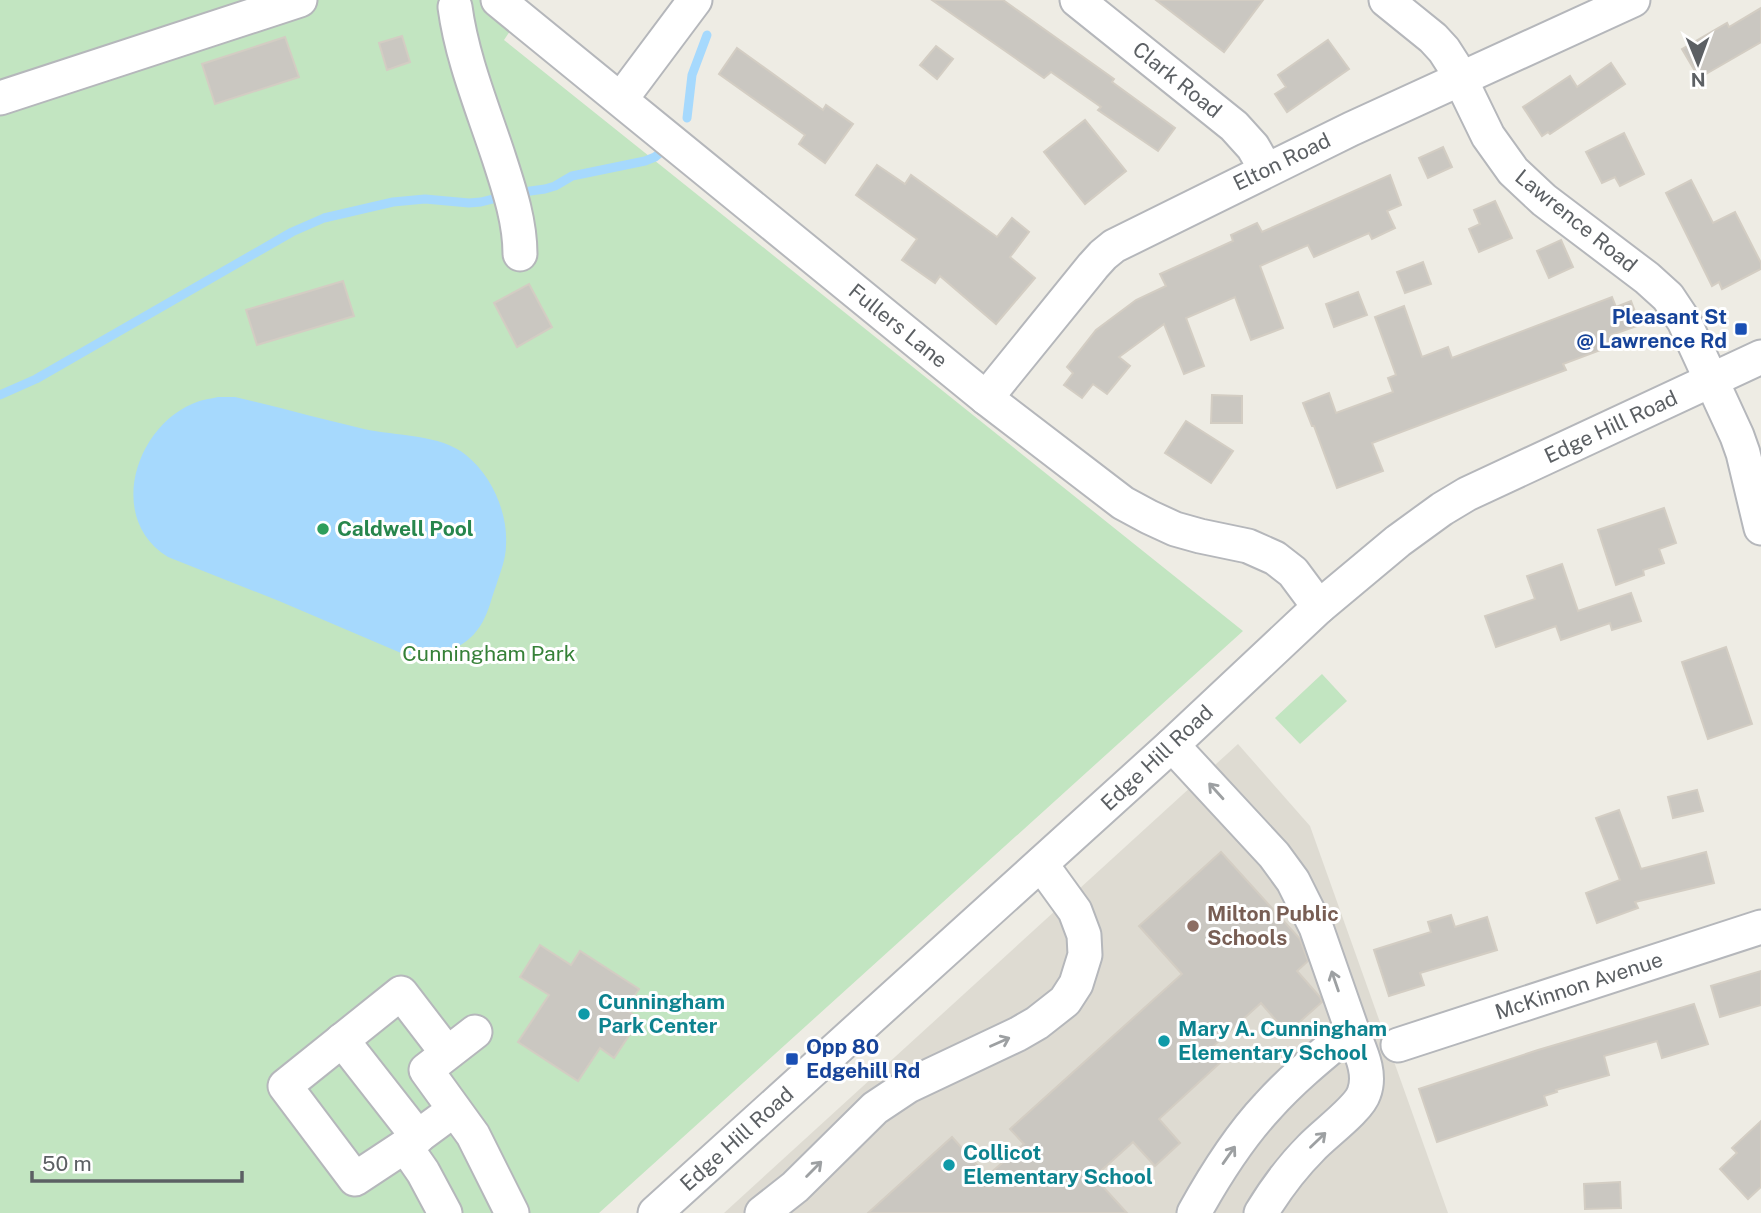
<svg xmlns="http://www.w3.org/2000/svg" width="1761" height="1213" viewBox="0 0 1761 1213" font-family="'Public Sans',sans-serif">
<rect width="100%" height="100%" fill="#eeece4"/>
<path fill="#dedbd2" d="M1238,744l72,82 138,387h-724z"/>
<g fill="#c2e5c1">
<path d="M0,0h480l34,25 -10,15 739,591 -644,582h-599z"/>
<path d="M1322,674l25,27 -47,43 -25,-26z"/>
</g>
<path fill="#a6d9fd" d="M218,397h17c43,10 86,22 129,32 31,7 77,5 102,26 26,21 42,58 40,90 0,14 -6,28 -10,41 -4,10 -6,21 -11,31 -15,34 -50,42 -84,36l-122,-52 -111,-44c-61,-37 -34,-128 24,-153 8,-4 17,-5 26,-7z"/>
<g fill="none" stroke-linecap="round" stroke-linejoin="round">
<g stroke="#a6d9fd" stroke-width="9">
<path d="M687,118l5,-43 15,-40"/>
<path d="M0,395l36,-16 256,-147 32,-14 69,-16 32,-3 44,4 12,-1 35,-9 29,-4 10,-3 17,-10 73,-15 10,-4 6,-5"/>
</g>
</g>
<g fill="#cac7c1" stroke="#d3cdc3" stroke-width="2">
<path d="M932,0h71l111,79 -2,3 63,46 -17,23 -60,-41 3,-3 -50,-35 -7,6z"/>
<path d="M1156,0h107l-39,52z"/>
<path d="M1761,8v34l-62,36 -17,-29 45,-26 2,4z"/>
<path d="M402,36l8,26 -23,8 -8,-27z"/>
<path d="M285,37l14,40 -84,27 -13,-40z"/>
<path d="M1328,40l21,29 -62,43 -12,-18 11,-7 -8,-12z"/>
<path d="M936,46l17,13 -16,20 -17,-14z"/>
<path d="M737,48l86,62 3,-5 27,19 -28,39 -26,-19 6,-9 -86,-61z"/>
<path d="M1611,63l14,21 -75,50 -2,-2 -6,4 -19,-29 47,-31 7,11z"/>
<path d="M1085,120l41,51 -41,33 -41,-52z"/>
<path d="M1624,133l20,41 -24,12 -5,-9 -13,6 -16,-31z"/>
<path d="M1443,147l9,20 -24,11 -9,-20z"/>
<path d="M877,165l28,19 6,-9 86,62 15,-19 17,14 -19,25 25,21 -39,46 -56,-48 -5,7 -33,-23 15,-21 -61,-44z"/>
<path d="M1390,175l11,30 -14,6 8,17 -23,11 -3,-6 -55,24 -6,-12 -48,21 23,62 -32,12 -16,-43 -49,21 18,48 -20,8 -20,-50 -45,33 11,9 -23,28 -14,-10 -11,14 -18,-13 9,-12 -6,-6 29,-37 40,-30 30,-14 -6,-12 73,-33 -2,-6 26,-12 5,9z"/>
<path d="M1691,180l22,43 22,-11 26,51v6l-39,20 -3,-7 -7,4 -46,-93z"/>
<path d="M1495,201l17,37 -33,14 -10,-23 11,-5 -6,-14z"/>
<path d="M1561,240l12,27 -24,11 -12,-27z"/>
<path d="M1423,262l8,22 -26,9 -8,-21z"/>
<path d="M343,281l11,35 -97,29 -11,-35z"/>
<path d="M529,284l23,43 -35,20 -23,-44z"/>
<path d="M1358,292l9,23 -33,12 -8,-23z"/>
<path d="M1612,297l4,10 15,-6 9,24 -29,10 3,10 -51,19 3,6 -194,73 11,28 -46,17 -23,-62h-2l-9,-23 26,-10 7,20 57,-21 -5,-14 8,-3 -21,-58 29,-11 18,51 26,-10 4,11z"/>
<path d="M1212,395l30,1v27h-31z"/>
<path d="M1186,421l47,30 -22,32 -46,-30z"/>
<path d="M1664,508l12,35 -17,6 5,14 -21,7 1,5 -28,10 -18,-55z"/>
<path d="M1562,564l16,47 53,-18 10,28 -29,9 -2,-7 -49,17 -5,-14 -60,21 -11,-31 50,-17 -8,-23z"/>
<path d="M1726,647l26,77 -44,15 -26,-77z"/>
<path d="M1697,790l6,21 -30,7 -5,-21z"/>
<path d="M1619,810l22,59 65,-17 8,31 -79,19 3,6 -41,15 -11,-30 34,-13 -24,-62z"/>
<path d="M1221,852l79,87 8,22 -11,10 23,26 2,5 -35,31 -26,-30 -51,46 11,13 -62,57 21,24 -25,23 -22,-24 -39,35 33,36h-259l84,-76 35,39 37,-32 -14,-15 172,-155 -43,-48z"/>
<path d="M1451,915l4,12 32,-10 10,33 -77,23 4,12 -35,11 -15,-46 57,-18 -3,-10z"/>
<path d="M540,945l31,20 9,-14 59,38 -14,20 15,10 -26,39 -14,-10 -22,33 -60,-39 31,-47 -29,-18z"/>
<path d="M1761,971v34l-41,12 -9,-31z"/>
<path d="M1694,1004l14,40 -46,14 -5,-17 -53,15 5,19 -53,15 1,2 -13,4 3,9 -110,37 -18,-53 119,-39z"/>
<path d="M1761,1121v66l-13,12 -28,-30 17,-16 -5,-5z"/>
<path d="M1620,1182l1,26 -36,1 -1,-25z"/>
</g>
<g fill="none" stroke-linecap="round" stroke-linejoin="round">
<g stroke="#b5b7bb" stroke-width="37">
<g id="minor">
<path d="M498,0l488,398 137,105 26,14 26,12 25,7 48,10 27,12 18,14 26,35"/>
<path d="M1077,0l157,126 19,21 13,23"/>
<path d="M1386,0l47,38 11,12 9,14 35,72 25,35 31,29 103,78 21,19 16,24 53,115 6,17 18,75"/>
<path d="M455,7c7,52 28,102 44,151 10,31 21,63 21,96"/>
<path d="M0,98l300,-98"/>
<path d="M621,99l74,-99"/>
<path d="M986,398l107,-132 10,-11 11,-9 237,-117 282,-129"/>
<path d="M1172,745l102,110 19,26 23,46 36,103c-29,24 -59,48 -84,76 -30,32 -53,69 -74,107"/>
<path d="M475,1032l-49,38 47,65 39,78"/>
<path d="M342,1040l76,97"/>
<path d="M1398,1045l363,-118"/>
<path d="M447,1053l-46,-60 -116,93 70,93 50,-33 49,-36"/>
<path d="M405,1146l18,26 22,41"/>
<path d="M655,1213l517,-468 147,-138 79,-66 44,-32 25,-15 294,-137"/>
<path d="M762,1213l33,-26 80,-79 33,-22 110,-52 19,-11 28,-22 11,-17 9,-29 -1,-20 -9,-24 -34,-47"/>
<path d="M1261,1213c14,-23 31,-46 50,-65 13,-14 48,-39 53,-55 8,-21 -5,-44 -12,-63"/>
</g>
</g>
<use href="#minor" stroke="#fff" stroke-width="33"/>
</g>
<defs><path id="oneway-shaft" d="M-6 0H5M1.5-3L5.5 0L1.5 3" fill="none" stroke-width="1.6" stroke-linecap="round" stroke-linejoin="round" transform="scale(1.75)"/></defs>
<g stroke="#9da0a2">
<use href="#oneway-shaft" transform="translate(1216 791) rotate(-132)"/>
<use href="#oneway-shaft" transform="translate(1335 981) rotate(-109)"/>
<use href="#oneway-shaft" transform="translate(1000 1042) rotate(-24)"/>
<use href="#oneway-shaft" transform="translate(1318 1140) rotate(-44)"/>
<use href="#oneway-shaft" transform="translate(1229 1155) rotate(-55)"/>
<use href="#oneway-shaft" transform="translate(814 1169) rotate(-45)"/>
</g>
<g fill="#1a4fb4" stroke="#fff" stroke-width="2.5">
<rect x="1734" y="322" width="14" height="14" rx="3.5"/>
<rect x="785" y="1052" width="14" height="14" rx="3.5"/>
</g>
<circle fill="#2e9e5b" stroke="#fff" stroke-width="2.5" cx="323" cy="529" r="7"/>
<circle fill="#8d6e63" stroke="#fff" stroke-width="2.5" cx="1193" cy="926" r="7"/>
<g fill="#0f9aa8" stroke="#fff" stroke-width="2.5">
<circle cx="584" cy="1014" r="7"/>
<circle cx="1164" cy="1041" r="7"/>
<circle cx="949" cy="1165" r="7"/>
</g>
<g text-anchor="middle" stroke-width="6" stroke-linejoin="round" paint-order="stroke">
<g font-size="21" fill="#5c6064" stroke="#fff">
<text transform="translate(1177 80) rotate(39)" y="7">Clark Road</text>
<text transform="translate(1282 162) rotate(-26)" y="7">Elton Road</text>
<text transform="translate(1576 221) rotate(39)" y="7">Lawrence Road</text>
<text transform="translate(898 326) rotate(39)" y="7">Fullers Lane</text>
<text transform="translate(1611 427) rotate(-25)" y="7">Edge Hill Road</text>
<text transform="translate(1157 758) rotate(-43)" y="7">Edge Hill Road</text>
<text transform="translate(1579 986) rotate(-18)" y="7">McKinnon Avenue</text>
<text transform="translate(737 1139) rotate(-42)" y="7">Edge Hill Road</text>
</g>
<g font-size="21" font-weight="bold" fill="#164399" stroke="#fff" text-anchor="end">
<text x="1727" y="324">Pleasant St<tspan x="1727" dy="24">@ Lawrence Rd</tspan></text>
<text x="806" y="1054" text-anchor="start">Opp 80<tspan x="806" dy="24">Edgehill Rd</tspan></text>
</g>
<g font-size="21" font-weight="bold" fill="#27864d" stroke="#fff" text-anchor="start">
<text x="337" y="536">Caldwell Pool</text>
</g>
<g font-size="21" fill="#368138" stroke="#fff">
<text x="489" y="661">Cunningham Park</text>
</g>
<g font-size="21" font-weight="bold" fill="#785e54" stroke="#fff" text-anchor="start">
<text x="1207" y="921">Milton Public<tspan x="1207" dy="24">Schools</tspan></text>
</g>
<g font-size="21" font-weight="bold" fill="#0d838f" stroke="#fff" text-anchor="start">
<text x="598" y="1009">Cunningham<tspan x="598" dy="24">Park Center</tspan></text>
<text x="1178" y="1036">Mary A. Cunningham<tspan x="1178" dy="24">Elementary School</tspan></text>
<text x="963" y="1160">Collicot<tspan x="963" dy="24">Elementary School</tspan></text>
</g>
</g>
<g transform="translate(1698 63) rotate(179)" stroke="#ffffff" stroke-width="5" paint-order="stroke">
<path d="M0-5L12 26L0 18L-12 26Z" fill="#5c6064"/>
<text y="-10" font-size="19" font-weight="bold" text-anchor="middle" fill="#5c6064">N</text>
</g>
<path d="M32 1171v10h210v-10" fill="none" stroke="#5c6064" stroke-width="3.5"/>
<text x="42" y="1171" font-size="21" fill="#5c6064" stroke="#ffffff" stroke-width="5" paint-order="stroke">50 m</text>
</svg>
